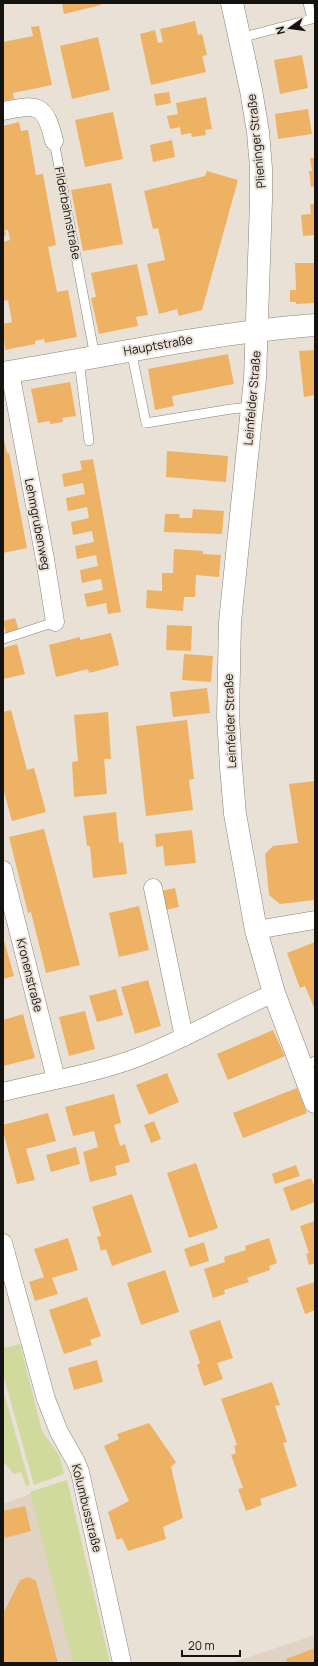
<svg xmlns="http://www.w3.org/2000/svg" width="318" height="1666" viewBox="0 0 318 1666" font-family="Manrope,sans-serif">
	<style>
		.built { fill: #e1d3c3 }
		.green { fill: #d0da9c }
		.building { fill: #edb264 }
		.lines { fill: none; stroke-linecap: round; stroke-linejoin: round }
		.service-casing { stroke: #898178; stroke-width: 10 }
		.minor-casing { stroke: #898178; stroke-width: 19 }
		.secondary-casing { stroke: #898178; stroke-width: 23 }
		.service { stroke: #fff; stroke-width: 9 }
		.minor { stroke: #fff; stroke-width: 18 }
		.secondary { stroke: #fff; stroke-width: 22 }
		.labels { text-anchor: middle; dominant-baseline: central; stroke-width: 4; stroke-linejoin: round; paint-order: stroke }
		.street-label { font-size: 12px; fill: #15130f; stroke: #e9e1d6 }
	</style>
	<rect width="100%" height="100%" fill="#e9e1d6"/>
	<g class="built">
		<path d="M66,1481L109,1663H3V1504Z"/>
		<path d="M315,1635V1663H231Z"/>
	</g>
	<g class="green">
		<path d="M3,1342L5,1348L20,1344L42,1431L59,1455L64,1474L34,1485L3,1374Z"/>
		<path d="M3,1390L30,1485L26,1486L21,1472L14,1474L3,1461Z"/>
		<path d="M67,1480L110,1663H73L30,1492Z"/>
	</g>
	<g class="building">
		<path d="M62,3H101V5L64,14Z"/>
		<path d="M195,21L198,35L202,34L207,55L202,56L206,72L151,85L140,34L155,30L158,43L163,42L160,29Z"/>
		<path d="M39,26L52,85L13,93L14,99L3,101V42L33,36L31,27Z"/>
		<path d="M98,37L110,90L72,99L60,46Z"/>
		<path d="M302,55L308,88L280,94L274,60Z"/>
		<path d="M169,92L171,103L156,106L154,94Z"/>
		<path d="M206,97L212,129L205,130L206,135L192,137L191,133L181,135L180,127L170,129L167,116L178,114L176,103Z"/>
		<path d="M308,109L312,134L278,139L275,114Z"/>
		<path d="M113,112L123,159L85,167L75,120Z"/>
		<path d="M19,122L21,131L28,130L36,175L43,174L56,245L48,247L57,292L68,290L77,337L45,343L44,339L35,341V344L5,350L3,324L12,322L8,300L3,301V242L10,240L8,230H5L6,235L3,236V126Z"/>
		<path d="M172,140L175,157L153,162L150,145Z"/>
		<path d="M310,158H315V186L311,187L309,171H312Z"/>
		<path d="M207,171L238,180L202,310L179,316L177,309L159,314L147,264L165,260L158,228L153,229L144,191L205,176Z"/>
		<path d="M111,183L123,244L83,251L71,190Z"/>
		<path d="M310,204H315V235L303,236L301,215L311,214Z"/>
		<path d="M295,263H315V303L296,304V302H290V290H296Z"/>
		<path d="M137,264L148,315L136,317L138,326L99,334L91,298L96,297L91,273Z"/>
		<path d="M315,350V395L304,397L299,351Z"/>
		<path d="M228,354L234,384L172,396L174,406L155,410L148,369Z"/>
		<path d="M70,382L76,416L62,418L63,422L50,424V421L38,423L31,389Z"/>
		<path d="M3,435L7,453H9L27,548L3,553Z"/>
		<path d="M167,451L228,456L226,482L166,477Z"/>
		<path d="M93,459L121,612L108,614L106,603L87,607L84,594L103,590L101,579L82,583L80,570L98,566L96,555L77,559L75,546L94,542L92,531L73,535L71,522L89,518L87,507L68,511L66,498L85,494L83,483L64,487L62,474L82,470L80,461Z"/>
		<path d="M193,509L224,511L222,534L164,532L165,514H180L179,518H192Z"/>
		<path d="M174,549L203,551V554L221,555L219,577L196,575L195,597H184L183,611L146,608L147,590L162,591V573H173Z"/>
		<path d="M15,618L19,631L6,634L3,621Z"/>
		<path d="M167,625L192,626L191,651L166,650Z"/>
		<path d="M111,633L119,665L89,673L88,669L56,677L49,645L80,637V640Z"/>
		<path d="M17,644L25,674L3,679V648Z"/>
		<path d="M184,654L213,656L211,682L182,680Z"/>
		<path d="M207,688L210,713L173,717L170,692Z"/>
		<path d="M11,710L27,770L34,768L46,812L12,821L3,788V712Z"/>
		<path d="M108,712L111,759H104L107,794L74,797L72,762L78,761L74,715Z"/>
		<path d="M187,720L194,779L189,780L193,810L146,816L136,726Z"/>
		<path d="M315,781V900L280,904L269,895L265,854L273,846L298,843L289,784Z"/>
		<path d="M116,812L119,843L123,842L127,874L93,878L90,846H87L83,816Z"/>
		<path d="M44,829L80,965L46,973L31,912L28,913L9,837Z"/>
		<path d="M192,830L196,863L165,866L163,846L156,847L155,834Z"/>
		<path d="M175,888L179,907L161,911L157,892Z"/>
		<path d="M139,906L149,950L119,957L109,913Z"/>
		<path d="M3,937L14,976L3,979Z"/>
		<path d="M315,942V1010L305,986L300,988L287,953Z"/>
		<path d="M148,980L161,1026L135,1034L121,987Z"/>
		<path d="M116,989L123,1015L97,1022L89,996Z"/>
		<path d="M85,1011L95,1049L69,1056L59,1017Z"/>
		<path d="M23,1014L35,1058L3,1066V1020Z"/>
		<path d="M273,1030L285,1056L228,1080L217,1054Z"/>
		<path d="M167,1073L179,1102L149,1115L136,1085Z"/>
		<path d="M297,1088L307,1113L243,1138L233,1113Z"/>
		<path d="M114,1094L121,1123L114,1125L120,1146L125,1144L130,1162L115,1166L117,1175L90,1182L83,1152L98,1147L94,1131L73,1136L65,1107Z"/>
		<path d="M48,1113L56,1141L26,1149L35,1180L17,1184L3,1131V1125Z"/>
		<path d="M154,1121L161,1139L151,1143L144,1125Z"/>
		<path d="M76,1147L80,1164L51,1172L46,1155Z"/>
		<path d="M196,1163L218,1228L189,1238L167,1173Z"/>
		<path d="M296,1165L300,1176L275,1184L272,1174Z"/>
		<path d="M311,1178L315,1188V1202L291,1211L283,1188Z"/>
		<path d="M132,1194L152,1252L112,1266L106,1249L101,1251L97,1237L101,1236L92,1207Z"/>
		<path d="M315,1221V1263L309,1265L306,1254L309,1253L300,1226Z"/>
		<path d="M68,1238L78,1270L52,1278L58,1294L35,1301L29,1282L44,1277L34,1249Z"/>
		<path d="M269,1238L277,1263L269,1266L270,1270L247,1278L249,1282L224,1290L225,1294L213,1298L204,1269L225,1262L224,1257L246,1250L245,1246Z"/>
		<path d="M204,1242L209,1261L190,1267L184,1249Z"/>
		<path d="M165,1270L179,1312L141,1325L127,1283Z"/>
		<path d="M315,1282V1310L305,1314L296,1288Z"/>
		<path d="M87,1297L101,1336L90,1340L92,1345L64,1354L49,1310Z"/>
		<path d="M220,1320L233,1358L217,1363L223,1379L204,1386L197,1365L200,1363L189,1331Z"/>
		<path d="M97,1360L103,1382L74,1390L68,1368Z"/>
		<path d="M272,1382L280,1405L275,1406L287,1442L283,1443L297,1486L260,1499L262,1505L246,1511L238,1489L243,1488L231,1455L236,1453L234,1446L237,1445L221,1399Z"/>
		<path d="M149,1423L176,1462L171,1467L183,1518L163,1527L166,1539L128,1551L122,1538L117,1540L108,1512L129,1501L104,1446L119,1439L117,1434Z"/>
		<path d="M25,1506L31,1531L5,1538L3,1530V1511Z"/>
		<path d="M29,1577L36,1581L58,1663H3V1614L20,1580Z"/>
		<path d="M315,1648V1663H287L286,1659Z"/>
	</g>
	<g class="lines">
		<g class="service-casing">
			<g id="service">
				<path d="M240,38L312,19L308,3"/>
				<path d="M54,141L95,357"/>
				<path d="M131,350L146,423L231,409L252,407"/>
				<path d="M79,360L89,441"/>
				<path d="M3,639L55,622"/>
				<path d="M302,1067L315,1061"/>
			</g>
		</g>
		<g class="minor-casing">
			<g id="minor">
				<path d="M3,111C38,104 45,103 54,141"/>
				<path d="M10,372L45,559L55,622"/>
				<path d="M3,870L56,1079"/>
				<path d="M153,888L184,1037"/>
				<path d="M256,930L315,920"/>
				<path d="M3,1092C47,1081 93,1074 136,1058C184,1040 228,1013 274,993"/>
				<path d="M3,1243L46,1399L59,1432L76,1462L80,1472L122,1663"/>
			</g>
		</g>
		<g class="secondary-casing">
			<g id="secondary">
				<path d="M232,3L251,90L258,132L261,168V200L255,379L230,622L228,716L231,767L235,814L256,930L274,993L315,1102"/>
				<path d="M3,373C107,356 210,333 315,325"/>
			</g>
		</g>
		<use href="#service" class="service"/>
		<use href="#minor" class="minor"/>
		<use href="#secondary" class="secondary"/>
	</g>
	<g class="labels">
		<g class="street-label">
			<text transform="translate(256 141) rotate(-96)">Plieninger Straße</text>
			<text transform="translate(68 213) rotate(79)">Filderbahnstraße</text>
			<text transform="translate(158 345) rotate(-10)">Hauptstraße</text>
			<text transform="translate(252 398) rotate(-85)">Leinfelder Straße</text>
			<text transform="translate(38 524) rotate(79)">Lehmgrubenweg</text>
			<text transform="translate(230 721) rotate(-92)">Leinfelder Straße</text>
			<text transform="translate(30 975) rotate(76)">Kronenstraße</text>
			<text transform="translate(87 1508) rotate(76)">Kolumbusstraße</text>
		</g>
	</g>
	<rect width="318" height="1666" fill="none" stroke="#15130f" stroke-width="8"/>
	<g transform="translate(290 28) rotate(256)" stroke="#e9e1d6" stroke-width="3" paint-order="stroke">
	<path d="M0-3L7 15L0 10L-7 15Z" fill="#15130f"/>
	<text y="-6" font-size="11" font-weight="bold" text-anchor="middle" fill="#15130f">N</text>
	</g>
	<path d="M182 1650v6h58v-6" fill="none" stroke="#15130f" stroke-width="2"/>
	<text x="188" y="1650" font-size="12" fill="#15130f" stroke="#e9e1d6" stroke-width="3" paint-order="stroke">20 m</text>
</svg>
